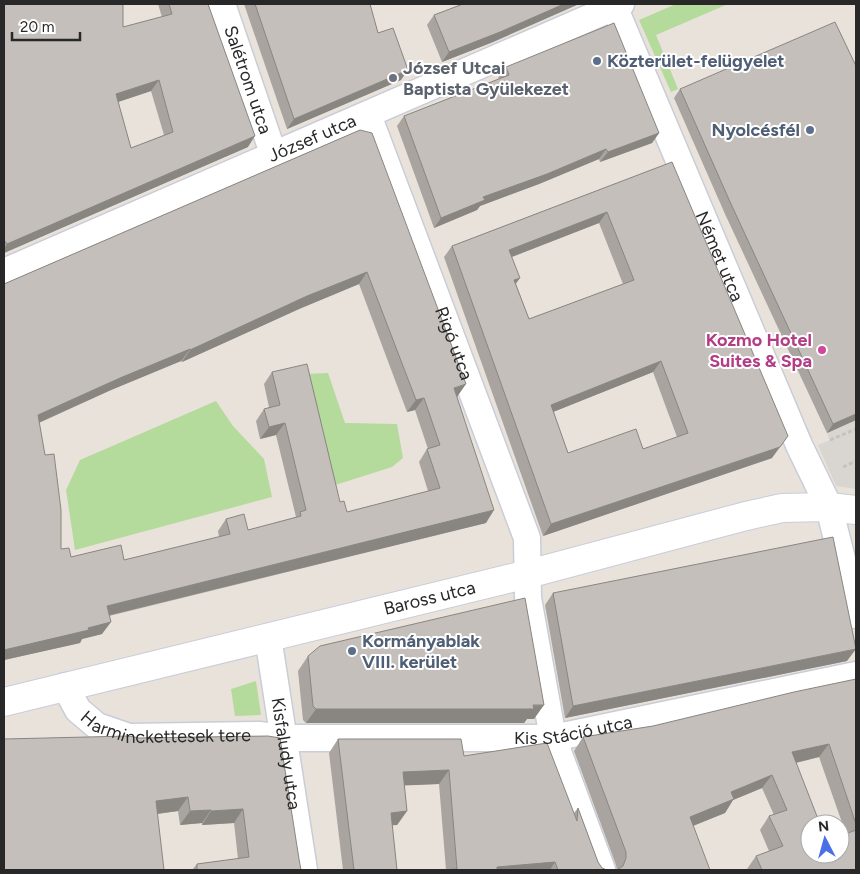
<svg xmlns="http://www.w3.org/2000/svg" width="860" height="874" viewBox="0 0 860 874" font-family="Figtree,sans-serif">
	<style>
		.green { fill: #b4da9c }
		.plaza { fill: #d9d5d1 }
		.lines { fill: none; stroke-linecap: round; stroke-linejoin: round }
		.minor-casing { stroke: #c9cdd8; stroke-width: 29 }
		.tertiary-casing { stroke: #c9cdd8; stroke-width: 30 }
		.path { stroke: #c3c3c3; stroke-width: 3; stroke-dasharray: 4 2.5; stroke-linecap: butt }
		.minor { stroke: #fff; stroke-width: 26 }
		.tertiary { stroke: #fff; stroke-width: 28 }
		.wall { fill: #a9a4a0; fill-rule: evenodd }
		.shaded-wall { fill: #898682 }
		.building { fill: #c4bfba; stroke: #898682; fill-rule: evenodd }
		.service-dot { fill: #5c6f8a; stroke: #fff; stroke-width: 2 }
		.worship-dot { fill: #6b7280; stroke: #fff; stroke-width: 2 }
		.hotel-dot { fill: #d1479c; stroke: #fff; stroke-width: 2 }
		.labels { text-anchor: middle; dominant-baseline: central; stroke-width: 4; stroke-linejoin: round; paint-order: stroke }
		.service-label { font-size: 18px; font-weight: bold; fill: #4e5e75; stroke: #fff; text-anchor: start }
		.worship-label { font-size: 18px; font-weight: bold; fill: #5b616d; stroke: #fff; text-anchor: start }
		.street-label { font-size: 18px; fill: #282828; stroke: #fff }
		.hotel-label { font-size: 18px; font-weight: bold; fill: #b23c85; stroke: #fff; text-anchor: end }
	</style>
	<rect width="100%" height="100%" fill="#e9e2db"/>
	<g class="green">
		<path d="M676,4H728L656,35L678,89L671,92L639,20Z"/>
		<path d="M328,373L345,423L397,424L403,458L392,467L332,486L306,374Z"/>
		<path d="M216,401L233,426L264,459L272,497L75,550L66,490L80,460Z"/>
		<path d="M256,681L261,715L235,716L231,689Z"/>
	</g>
	<path class="plaza" d="M856,420V489L836,486L818,445L830,440L827,433Z"/>
	<g class="lines">
		<g class="minor-casing">
			<g id="minor">
				<path id="s1" d="M222,4L274,156"/>
				<path id="s2" d="M613,4L799,445L829,507L856,615"/>
				<path id="s3" d="M368,115L527,538L528,598L553,738L602,870"/>
				<path id="s4" d="M4,272L621,4"/>
				<path id="s5" d="M268,637L304,870"/>
				<path id="s6" d="M65,686L78,710L97,726L129,737L259,735L285,738H553L856,675"/>
			</g>
		</g>
		<g class="tertiary-casing">
			<g id="tertiary">
				<path id="s7" d="M4,702L528,574L746,516L782,508L829,507L856,510"/>
			</g>
		</g>
		<g class="path">
			<path d="M830,440L856,429"/>
			<path d="M843,467L856,461"/>
		</g>
		<use href="#minor" class="minor"/>
		<use href="#tertiary" class="tertiary"/>
	</g>
	<g class="wall">
		<path d="M4,4L123,27L162,17L158,4H208L248,147L4,253ZM151,91L164,135L131,148L118,102Z"/>
		<path d="M244,4H370L378,33L401,80L287,129Z"/>
		<path d="M463,4H579L493,42L442,62L427,25L434,15Z"/>
		<path d="M856,66V420L827,433L725,214L674,98L680,89Z"/>
		<path d="M506,67L659,133L652,143L600,162L599,159L539,184L480,206L477,210L434,228L397,126L404,116L499,79L498,78Z"/>
		<path d="M360,130L457,397L486,523L109,616L102,634L82,639L80,643L4,660V284ZM359,284L407,412L415,410L428,449H427L419,462L428,491L347,512L340,502L272,372L264,384L269,407L264,409L256,421L260,439L276,435L296,517L248,530L226,519L218,531L219,537L124,560L71,557L61,549L39,423L111,390L181,361L182,362L299,309Z"/>
		<path d="M672,162L772,458L543,536L444,257L452,246ZM599,223L623,284L529,319L516,284L512,257ZM653,372L677,437L643,449L568,453L553,412Z"/>
		<path d="M553,593L847,661L565,718L545,605Z"/>
		<path d="M308,656L534,719H527L524,723H306L303,720L298,671Z"/>
		<path d="M856,679V870H747V869L756,856L769,851L760,830L769,816L774,815L762,788L733,800L725,813L693,826L617,870L616,865L574,751L583,737L653,726ZM819,757L846,834L810,854L796,763Z"/>
		<path d="M268,736L301,870H192L197,864L238,859L234,823L202,825V823L180,825L178,811L158,814L139,738Z"/>
		<path d="M338,739L464,756L574,813L578,808L598,862L602,868L607,870H442H446L439,784L404,785L407,811L397,825H392L397,870H343L329,753Z"/>
	</g>
	<g class="shaded-wall">
		<path d="M564,4H579L493,42L442,62L449,52Z"/>
		<path d="M408,70L401,80L287,129L294,119Z"/>
		<path d="M159,80L151,91L109,105L116,94Z"/>
		<path d="M659,133L652,143L600,162L608,152Z"/>
		<path d="M255,136L248,147L4,253V249L7,244Z"/>
		<path d="M606,149L599,159L539,184L480,206L477,210L434,228L441,218L483,197Z"/>
		<path d="M607,212L599,223L501,261L509,250Z"/>
		<path d="M367,272L359,284L299,309L182,362L190,350L307,296Z"/>
		<path d="M520,278L512,289L514,280Z"/>
		<path d="M190,349L181,361L111,390L29,427L38,415L120,378Z"/>
		<path d="M661,361L653,372L543,416L551,405Z"/>
		<path d="M466,384L457,397L445,400L454,388Z"/>
		<path d="M424,398L415,410L407,412L416,400Z"/>
		<path d="M856,414V420L827,433L833,424Z"/>
		<path d="M285,423L276,435L260,439L269,427Z"/>
		<path d="M780,447L772,458L543,536L551,524Z"/>
		<path d="M494,510L486,523L98,618L107,606Z"/>
		<path d="M111,622L102,634L82,639L80,643L4,660V650Z"/>
		<path d="M856,649L847,661L565,718L573,706Z"/>
		<path d="M544,705L534,719H527L524,723H306L316,709Z"/>
		<path d="M829,744L819,757L782,766L792,752Z"/>
		<path d="M449,770L439,784L393,786L403,772Z"/>
		<path d="M772,775L762,788L733,800L725,813L680,831L690,817L731,792Z"/>
		<path d="M188,797L178,811L147,815L156,801Z"/>
		<path d="M243,809L234,823L202,825L211,811Z"/>
		<path d="M211,810L202,823L180,825L190,811Z"/>
		<path d="M407,811L397,825L381,826L391,813Z"/>
		<path d="M555,862L550,870H494L497,867Z"/>
	</g>
	<g class="building">
		<path d="M4,4H123V27L172,14L169,4H208L255,136L7,244L4,240ZM159,80L173,132L131,148L116,94Z"/>
		<path d="M255,4H370L378,33L393,28L408,70L294,119Z"/>
		<path d="M463,4H564L500,32L449,52L434,15Z"/>
		<path d="M835,22L856,66V414L833,424L731,204L680,89Z"/>
		<path d="M614,23L659,133L608,152L606,149L547,174L483,197L485,200L441,218L404,116L509,75L506,67Z"/>
		<path d="M360,130L372,133L466,384L454,388L494,510L107,606L111,622L88,628L89,630L4,650V284ZM367,272L416,400L424,398L440,445L427,449L440,488L347,512L344,501L340,502L307,364L272,372L280,405L264,409L269,427L285,423L306,510L300,512L301,516L248,530L244,514L226,519L230,534L124,560L121,545L71,557L69,548L61,549V510L54,454L45,455L38,415L120,378L190,349V350L307,296Z"/>
		<path d="M672,162L788,436L780,447L551,524L452,246ZM607,212L634,280L529,319L514,280L520,278L509,250ZM661,361L688,433L643,449L636,429L568,453L551,405Z"/>
		<path d="M833,537L856,649L573,706L553,593Z"/>
		<path d="M525,598L544,705H533L534,709H316L313,706L308,656L320,646Z"/>
		<path d="M856,679V824L829,744L792,752L820,824H810V854H840V836L856,830V870H762L756,856L783,846L769,816L787,810L772,775L731,792L734,799L690,817L710,870H617L623,866L626,858V852L583,737L653,726L794,692Z"/>
		<path d="M129,736L139,738L268,736L280,738L299,859L301,870H197V864L249,857L243,809L211,811V810L190,811L188,797L156,801L164,870H4V739Z"/>
		<path d="M338,739H461L464,756L547,743L577,821L578,808L598,862L602,868L607,870H558L555,862L497,867V870H442L457,869L449,770L403,772L407,811L391,813L397,870H354Z"/>
	</g>
	<g class="service-dot">
		<circle cx="597" cy="61" r="5"/>
		<circle cx="810" cy="130" r="5"/>
		<circle cx="352" cy="651" r="5"/>
	</g>
	<circle class="worship-dot" cx="393" cy="78" r="5"/>
	<circle class="hotel-dot" cx="822" cy="350" r="5"/>
	<g class="labels">
		<g class="service-label">
			<text x="607" y="61">Közterület-felügyelet</text>
			<text x="800" y="130" text-anchor="end">Nyolcésfél</text>
			<text x="362" y="641">Kormányablak<tspan x="362" dy="21">VIII. kerület</tspan></text>
		</g>
		<g class="worship-label">
			<text x="403" y="68">József Utcai<tspan x="403" dy="21">Baptista Gyülekezet</tspan></text>
		</g>
		<g class="street-label">
			<text stroke="none"><textPath href="#s1" startOffset="80">Salétrom utca</textPath></text>
			<text stroke="none"><textPath href="#s4" startOffset="336">József utca</textPath></text>
			<text stroke="none"><textPath href="#s2" startOffset="274">Német utca</textPath></text>
			<text stroke="none"><textPath href="#s3" startOffset="244">Rigó utca</textPath></text>
			<text stroke="none"><textPath href="#s7" startOffset="438">Baross utca</textPath></text>
			<text stroke="none"><textPath href="#s6" startOffset="121">Harminckettesek tere</textPath></text>
			<text stroke="none"><textPath href="#s6" startOffset="531">Kis Stáció utca</textPath></text>
			<text stroke="none"><textPath href="#s5" startOffset="118">Kisfaludy utca</textPath></text>
		</g>
		<g class="hotel-label">
			<text x="812" y="340">Kozmo Hotel<tspan x="812" dy="21">Suites &amp; Spa</tspan></text>
		</g>
	</g>
	<rect width="860" height="874" fill="none" stroke="#282828" stroke-width="10"/>
	<g transform="translate(825 839) rotate(354)"><circle r="24" fill="#ffffff" stroke="#a9a9a9"/>
	<path d="M0-4L9 19L0 12L-9 19Z" fill="#4b6fe6"/>
	<text y="-8" font-size="14" font-weight="bold" text-anchor="middle" fill="#282828">N</text>
	</g>
	<path d="M12 32v8h68v-8" fill="none" stroke="#282828" stroke-width="2.5"/>
	<text x="20" y="32" font-size="15" fill="#282828" stroke="#ffffff" stroke-width="4" paint-order="stroke">20 m</text>
</svg>
